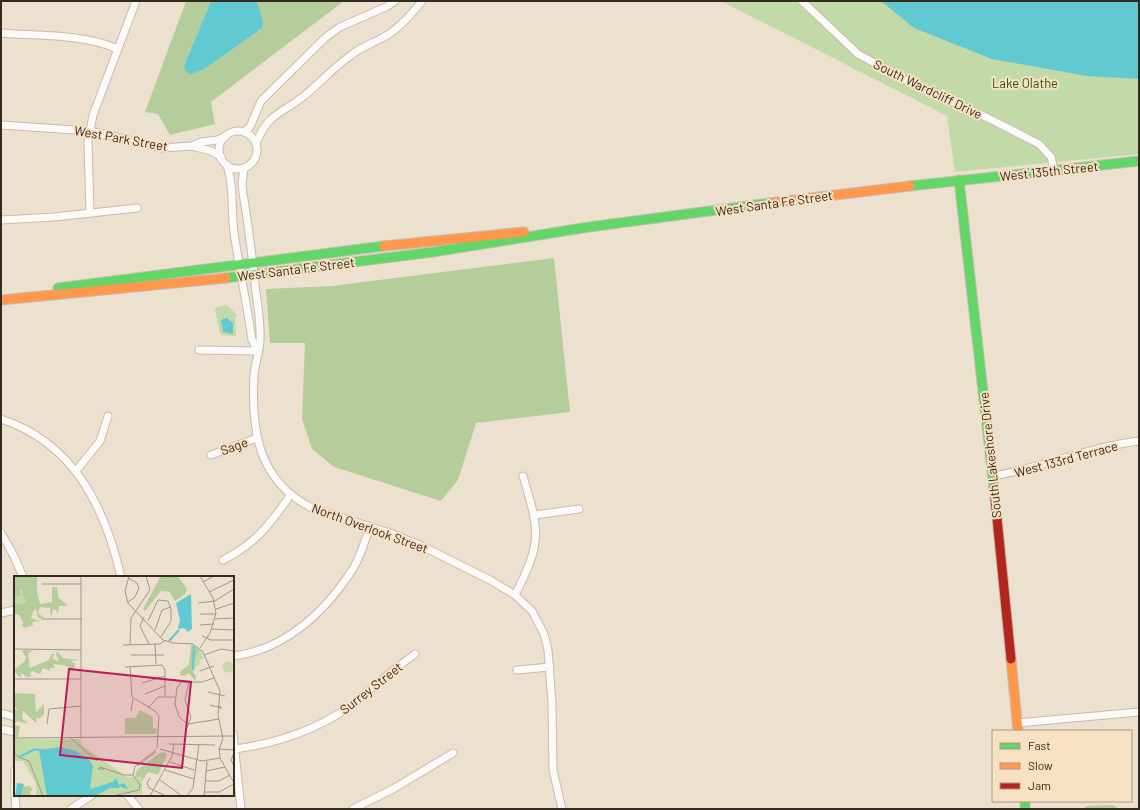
<svg xmlns="http://www.w3.org/2000/svg" width="1140" height="810" viewBox="0 0 1140 810" font-family="Barlow,sans-serif">
	<style>
		.green { fill: #c2d9a8 }
		.forest { fill: #b5cd9b }
		.water { fill: #60c9d2 }
		.lines { fill: none; stroke-linecap: round; stroke-linejoin: round }
		.street-casing { stroke: #c6bcb0; stroke-width: 9 }
		.fast-casing { stroke: #c6bcb0; stroke-width: 11 }
		.slow-casing { stroke: #c6bcb0; stroke-width: 11 }
		.jam-casing { stroke: #c6bcb0; stroke-width: 11 }
		.street { stroke: #fcfaf8; stroke-width: 7 }
		.fast { stroke: #63d668; stroke-width: 9 }
		.slow { stroke: #ff974d; stroke-width: 9 }
		.jam { stroke: #b3261e; stroke-width: 9 }
		.labels { text-anchor: middle; dominant-baseline: central; stroke-width: 4; stroke-linejoin: round; paint-order: stroke }
		.park-label { font-size: 13px; fill: #255701; stroke: #f8e1c3 }
		.street-label { font-size: 13px; fill: #342b20; stroke: #f8e1c3 }
		.inset-river { fill: none; stroke: #60c9d2; stroke-width: 2 }
		.inset-road { fill: none; stroke: #a29889; stroke-width: 1 }
		.view { fill: #c2185b; fill-opacity: 0.15; stroke: #c2185b; stroke-width: 2 }
		.inset-edge { fill: none; stroke: #342b20; stroke-width: 2 }
	</style>
	<rect width="100%" height="100%" fill="#ece0cf"/>
	<g class="green">
		<path d="M721,1H1139V154L955,172L947,116Z"/>
		<path d="M227,305L237,315L235,317L236,336L222,335L220,333L215,310L217,307Z"/>
	</g>
	<g class="forest">
		<path d="M186,1H211L184,66L263,20L257,1H344L211,102L215,124L170,135L158,114L145,112Z"/>
		<path d="M554,258L570,412L476,423L458,480L441,501L334,467L312,449L302,419L305,343H270L266,289L332,286Z"/>
		<path d="M1113,805L1119,809H1083L1087,806Z"/>
	</g>
	<g class="water">
		<path d="M211,1H257L263,20L262,28L206,68L191,74L186,72L184,66Z"/>
		<path d="M881,1H1139V79L1087,76L992,59L914,28Z"/>
		<path d="M227,318L233,323V334L223,332L221,320Z"/>
	</g>
	<g class="lines">
		<g class="street-casing">
			<g id="street">
				<path d="M802,1L858,54L907,81L988,118L1039,144L1051,157L1054,170"/>
				<path d="M1,33C36,36 86,34 117,49"/>
				<path d="M1,125L90,131L162,148L192,146L201,142L217,140L225,137"/>
				<circle cx="238" cy="150" r="19"/>
				<path d="M244,132L250,127L261,101L326,37L340,27L388,6L395,1"/>
				<path d="M256,144C267,114 281,114 304,96C320,83 333,68 350,56C359,48 371,44 382,38C398,30 411,15 422,1"/>
				<path d="M192,146L211,151L221,157"/>
				<path d="M227,165C234,185 231,210 234,232C239,268 247,304 252,340L258,351"/>
				<path d="M244,168L242,184L243,193C248,223 252,254 255,284C257,302 261,321 260,339C260,351 255,363 254,375C251,431 258,482 314,509L390,533L422,546L490,580L515,595L532,611L544,634L548,650L552,703L553,770L562,809"/>
				<path d="M90,213L88,142L93,115L136,1"/>
				<path d="M1,220L54,217L137,208"/>
				<path d="M199,350L258,351"/>
				<path d="M1,419C74,443 105,507 121,577"/>
				<path d="M211,455L257,438"/>
				<path d="M76,471L100,441L108,416"/>
				<path d="M993,476C1042,468 1089,447 1139,441"/>
				<path d="M535,515L579,509"/>
				<path d="M1,533L14,556L23,577"/>
				<path d="M223,560C254,544 267,528 287,500L290,494"/>
				<path d="M515,595C542,542 540,533 523,476"/>
				<path d="M1,613L15,610"/>
				<path d="M233,656C286,650 327,610 354,567C361,555 365,540 370,527"/>
				<path d="M517,670L550,667"/>
				<path d="M1,713L15,717"/>
				<path d="M1017,723L1139,712"/>
				<path d="M1,729L15,732"/>
				<path d="M233,734L241,809"/>
				<path d="M235,749C279,743 323,728 358,700C377,684 395,668 415,654"/>
				<path d="M15,770V792"/>
				<path d="M15,795L16,809"/>
				<path d="M127,795L139,809"/>
				<path d="M71,809L92,795"/>
				<path d="M353,809L393,789L453,753"/>
			</g>
		</g>
		<g class="fast-casing">
			<g id="fast">
				<path d="M959,180L994,488"/>
				<path d="M910,186L1139,161"/>
				<path d="M226,278L433,252L589,227L770,203"/>
				<path d="M58,288L384,246"/>
				<path d="M1025,801V809"/>
			</g>
		</g>
		<g class="slow-casing">
			<g id="slow">
				<path d="M770,203L910,186"/>
				<path d="M384,246L524,232"/>
				<path d="M1,300L226,278"/>
				<path d="M1011,659L1018,731"/>
			</g>
		</g>
		<g class="jam-casing">
			<path id="jam" d="M994,488L1011,659"/>
		</g>
		<use href="#street" class="street"/>
		<use href="#fast" class="fast"/>
		<use href="#slow" class="slow"/>
		<use href="#jam" class="jam"/>
	</g>
	<g class="labels">
		<g class="park-label">
			<text x="1025" y="83">Lake Olathe</text>
		</g>
		<g class="street-label">
			<text transform="translate(928 89) rotate(26)">South Wardcliff Drive</text>
			<text transform="translate(121 138) rotate(10)">West Park Street</text>
			<text transform="translate(1049 171) rotate(-6)">West 135th Street</text>
			<text transform="translate(774 203) rotate(-8)">West Santa Fe Street</text>
			<text transform="translate(296 269) rotate(-7)">West Santa Fe Street</text>
			<text transform="translate(234 446) rotate(-20)">Sage</text>
			<text transform="translate(990 455) rotate(-96)">South Lakeshore Drive</text>
			<text transform="translate(1066 459) rotate(-15)">West 133rd Terrace</text>
			<text transform="translate(370 528) rotate(20)">North Overlook Street</text>
			<text transform="translate(371 688) rotate(-38)">Surrey Street</text>
		</g>
	</g>
	<g transform="translate(14 576)">
		<rect width="220" height="220" fill="#ece0cf"/>
		<path d="M4,13L10,16V28H0V20H7ZM178,68L186,74L190,82L186,84V88L181,91L179,98L168,97L178,89ZM208.5 91a5.5 5.5 0 1 1 11 0a5.5 5.5 0 1 1-11 0ZM0,163H67L68,169L113,201H128V218L22,220V207L9,185H0Z" fill="#c2d9a8"/>
		<path d="M0,0H23V15L26,28L38,26V11H43L44,21L54,30H45L44,38L42,33L39,34L37,41L36,32L26,31L24,37L30,42H24L22,33L20,34L17,42L26,45L18,46L19,49L11,52L8,50L9,46L5,39L0,38V28H9L11,25L8,14H5L7,20H0ZM147,0H164L173,13L171,18L161,25L156,16L147,15L131,35L129,33ZM177,69L185,74L177,93L182,100L181,105L175,97L171,100L166,99L167,95L175,89ZM10,74L20,75L14,77L16,92L35,84L38,78L41,77L38,83L45,85L42,79L43,75L49,82L65,84L57,85L61,88L60,94L50,89L39,88L41,92H36L37,95L29,92L26,98L18,95L16,98L18,100L13,101L7,97V101L4,100L0,94L11,85L12,81L8,75ZM0,117L21,118L22,136L30,128V138L25,143L23,141L22,147L9,135H5L0,130ZM0,133L9,136L8,142L14,148L3,145L0,149L6,150L4,161H0ZM126,134L139,141V152L143,153L142,158H111V142H121ZM151,176L153,179L144,199L134,196L128,205V201H121L123,194L146,177ZM16,210L18,213L20,211L16,216L18,220H7L9,211Z" fill="#b5cd9b"/>
		<path d="M177,18L178,53L174,56L170,52L164,53L166,44L162,27ZM47,171L62,175L76,185L79,190L76,213L99,206L102,202L105,209L110,207L114,213L105,210V212H96L81,220H33L25,174ZM3,207L10,208L7,220H1Z" fill="#60c9d2"/>
		<path class="inset-river" d="M155,65L165,54M179,94L180,70M5,181L21,173L32,175"/>
		<path class="inset-road" d="M115,0L111,15L114,27L149,64L159,67L179,68L189,76L206,115L204,139L209,163L205,173M189,6L200,0M28,8H67M195,16L220,4M114,26L121,21L125,12L123,7L114,2M184,27L201,25L220,13M202,33L220,27M186,38H202M130,41L126,50L135,68M27,43H68M201,43L220,42M134,45L144,24L154,25L157,33V45L147,61M186,49L200,48M198,53L220,54M141,54L148,34L157,31M188,60L197,64H220M116,68L117,42L136,14L132,0M141,68L142,88M109,69L146,68L150,65M186,72L196,57L202,37L199,22L186,0M0,73L67,74M117,79H150M190,79L207,73L220,75M111,91L148,89L151,94V120M116,91L118,121L141,135L145,140L143,172M186,95L200,90M200,102L188,106H167L163,112L161,128L165,141L174,148L205,143M0,103H67M128,107L151,100M194,116L211,120M131,118L151,110M196,129L208,132L205,130M134,132L144,121H161M117,135L119,123M33,148L35,133L67,130M173,152L177,141L171,124L175,105M0,162L220,160M57,162L83,185M67,162V0M155,168L201,169M205,172L206,182L220,207M146,173L188,185L206,182M205,173L220,174M0,176L4,181L15,185L29,220M220,177L217,184L220,190M156,186L180,194M123,190L142,176M90,193H84L86,191L110,199H119M151,194L180,203M192,195L211,191M136,202L133,207L135,212L150,219M146,204L168,220M192,205H205L216,199M191,216H205L220,208M99,220L125,214L126,209L119,199L121,190L142,174M136,220L158,180L160,168M173,220L179,212L185,168M190,220L193,185"/>
		<path class="view" d="M55,93L177,106L168,192L46,179Z"/>
		<rect width="220" height="220" class="inset-edge"/>
	</g>
	<rect width="1140" height="810" fill="none" stroke="#342b20" stroke-width="4"/>
	<rect x="992" y="730" width="140" height="72" fill="#f8e1c3" stroke="#aa9882"/>
	<rect x="1000" y="743" width="20" height="6" fill="#63d668" stroke="#aa9882"/>
	<text x="1028" y="750" font-size="12" fill="#342b20">Fast</text>
	<rect x="1000" y="763" width="20" height="6" fill="#ff974d" stroke="#aa9882"/>
	<text x="1028" y="770" font-size="12" fill="#342b20">Slow</text>
	<rect x="1000" y="783" width="20" height="6" fill="#b3261e" stroke="#aa9882"/>
	<text x="1028" y="790" font-size="12" fill="#342b20">Jam</text>
</svg>
